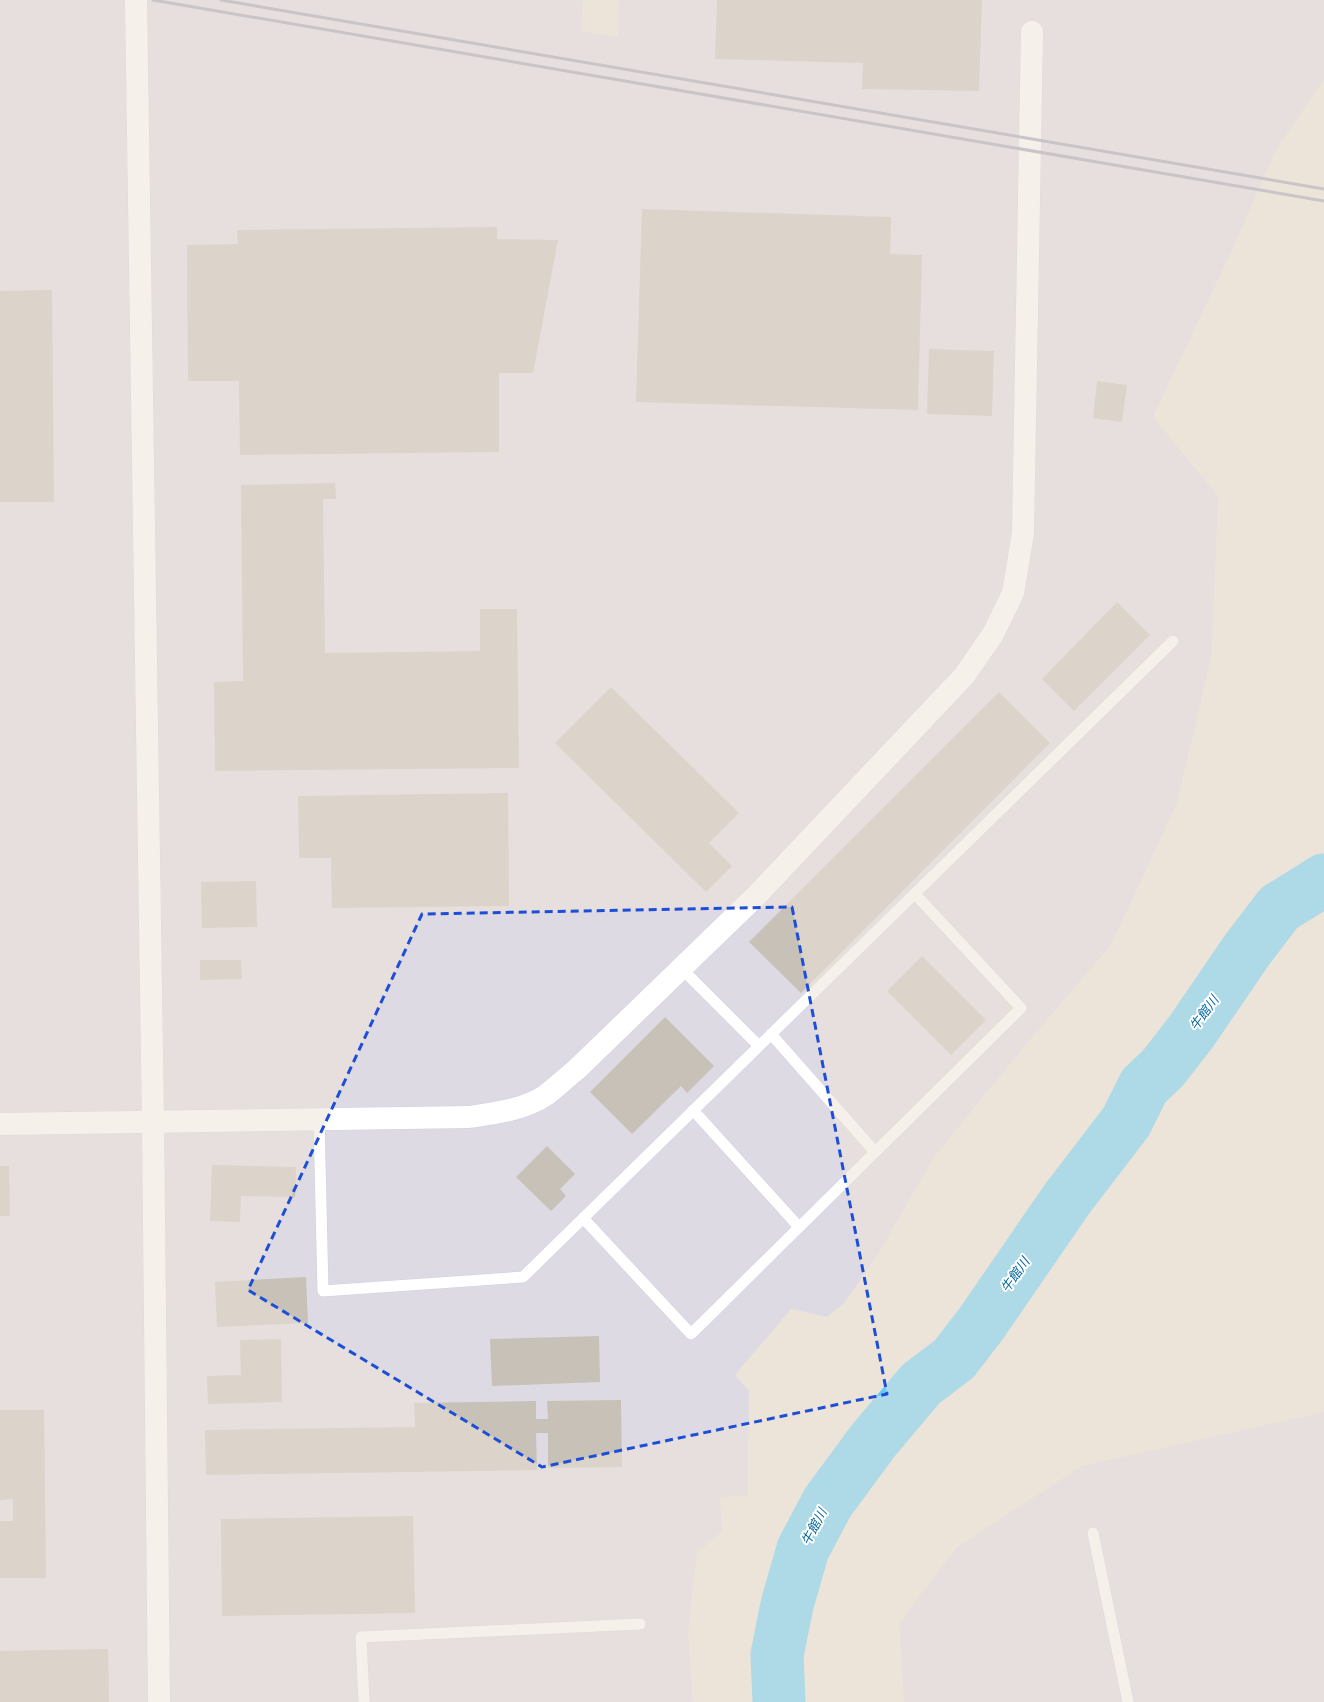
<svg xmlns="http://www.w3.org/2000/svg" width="1324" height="1702" viewBox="0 0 1324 1702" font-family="Karla,'Noto Sans JP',sans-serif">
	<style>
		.industrial { fill: #dddae3 }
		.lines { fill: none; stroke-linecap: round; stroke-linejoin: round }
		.river { stroke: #62cdf7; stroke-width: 53 }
		.building { fill: #c7c1b8 }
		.lane-casing { stroke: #cdd1e3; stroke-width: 12 }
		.street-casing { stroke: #cdd1e3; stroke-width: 23 }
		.secondary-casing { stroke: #cdd1e3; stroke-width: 23 }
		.lane { stroke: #fff; stroke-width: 11 }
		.street { stroke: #fff; stroke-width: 22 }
		.secondary { stroke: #fff; stroke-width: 22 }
		.rail { stroke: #9b9eb4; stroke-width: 3 }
		.marked { fill: none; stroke: #1d4ed8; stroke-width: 3; stroke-dasharray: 8 5; stroke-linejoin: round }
		.labels { text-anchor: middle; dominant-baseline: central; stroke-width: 4; stroke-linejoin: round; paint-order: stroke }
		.water-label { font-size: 13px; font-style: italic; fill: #0468a0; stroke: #fff }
	</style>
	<rect width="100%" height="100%" fill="#ece4d8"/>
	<g class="industrial">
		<path d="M0,0H583L581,31L618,37L619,0H1324V79L1276,150L1233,248L1153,417L1218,496L1212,654L1177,803L1111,945L1027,1043L934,1157L877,1256L844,1303L827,1317L791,1309L735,1375L749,1391L748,1495L720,1497L722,1531L697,1553L688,1634L693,1702H0Z"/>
		<path d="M1324,1412V1702H904L899,1623L956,1548L1082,1466Z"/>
	</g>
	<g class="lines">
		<path class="river" d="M779,1702L777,1655L787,1605L803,1549L828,1502L873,1441L921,1384L954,1359L981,1324L1067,1199L1126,1122L1144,1086L1163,1068L1191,1032L1247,950L1279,908L1324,880"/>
	</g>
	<g class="building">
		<path d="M717,0H982L979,91L862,89L863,63L715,59Z"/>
		<path d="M642,209L891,217L890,254L922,255L918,410L636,402Z"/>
		<path d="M497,227V239L558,240L533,373H499V452L240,455L239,381H188L187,245L238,244L237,230Z"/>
		<path d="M52,290L54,502H0V291Z"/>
		<path d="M929,349L994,351L992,416L927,414Z"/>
		<path d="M1097,381L1127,385L1122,422L1093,418Z"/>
		<path d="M335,483L336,499H323L325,653L480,651V609H517L519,768L215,771L214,682L243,681L241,485Z"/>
		<path d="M1117,602L1150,635L1074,711L1042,679Z"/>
		<path d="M611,687L739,813L709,843L732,866L706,892L555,743Z"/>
		<path d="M999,692L1050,743L801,993L749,942Z"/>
		<path d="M508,793L509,906L332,908L331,858H299L298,796Z"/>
		<path d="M256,881L257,927L202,928L201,882Z"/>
		<path d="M922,956L986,1020L951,1055L887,991Z"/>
		<path d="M200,960H241L242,979L200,980Z"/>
		<path d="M665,1017L714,1066L687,1093L681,1086L632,1134L590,1092Z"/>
		<path d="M547,1146L575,1174L560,1189L566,1196L551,1211L516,1177Z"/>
		<path d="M212,1165L296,1167L295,1197L241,1196L240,1222L210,1221Z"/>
		<path d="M0,1166H9L10,1216H0Z"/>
		<path d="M306,1277L308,1323L217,1327L215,1282Z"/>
		<path d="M599,1336L600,1382L492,1386L490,1339Z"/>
		<path d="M281,1339L282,1402L208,1404L207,1376L241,1375L240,1340Z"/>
		<path d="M621,1400L622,1467L548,1468V1433H536L537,1470L206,1475L205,1430L415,1427L414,1403L536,1401V1419H548L547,1401Z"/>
		<path d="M0,1410H44L46,1578H0V1521H13V1499L0,1500Z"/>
		<path d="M413,1516L415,1613L222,1616L221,1519Z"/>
		<path d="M108,1649L109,1702H0V1651Z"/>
	</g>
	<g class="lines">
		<g class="lane-casing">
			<g id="lane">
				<path d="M681,968L759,1046"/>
				<path d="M771,1034L875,1152"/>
				<path d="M693,1110L799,1227"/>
				<path d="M319,1119L323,1291L523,1277L1173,641"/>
				<path d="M583,1218L691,1334L1021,1008L915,894"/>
				<path d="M1093,1533L1128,1702"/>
				<path d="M364,1702L361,1637L640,1624"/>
			</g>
		</g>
		<g class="street-casing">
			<path id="street" d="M577,1069L755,897L964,676L993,634L1013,593L1023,533L1032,32"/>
		</g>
		<g class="secondary-casing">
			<g id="secondary">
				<path d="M136,0L153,1122L159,1702"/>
				<path d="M0,1124L469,1117C495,1113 524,1110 546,1095C557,1087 567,1077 577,1069"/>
			</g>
		</g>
		<use href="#lane" class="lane"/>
		<use href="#street" class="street"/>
		<use href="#secondary" class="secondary"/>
		<g class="rail">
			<path d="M153,0L1324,201"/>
			<path d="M221,0L1324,189"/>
		</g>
	</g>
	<path d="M0 0H1324V1702H0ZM792,907L887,1394L542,1467L248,1290L422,914Z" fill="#ece4d8" fill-opacity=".55" fill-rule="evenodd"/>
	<path class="marked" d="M792,907L887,1394L542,1467L248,1290L422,914Z"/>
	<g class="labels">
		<g class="water-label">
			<text transform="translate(1204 1013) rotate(-54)">牛館川</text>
			<text transform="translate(1015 1275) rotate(-55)">牛館川</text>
			<text transform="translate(814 1527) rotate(-62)">牛館川</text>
		</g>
	</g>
</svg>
